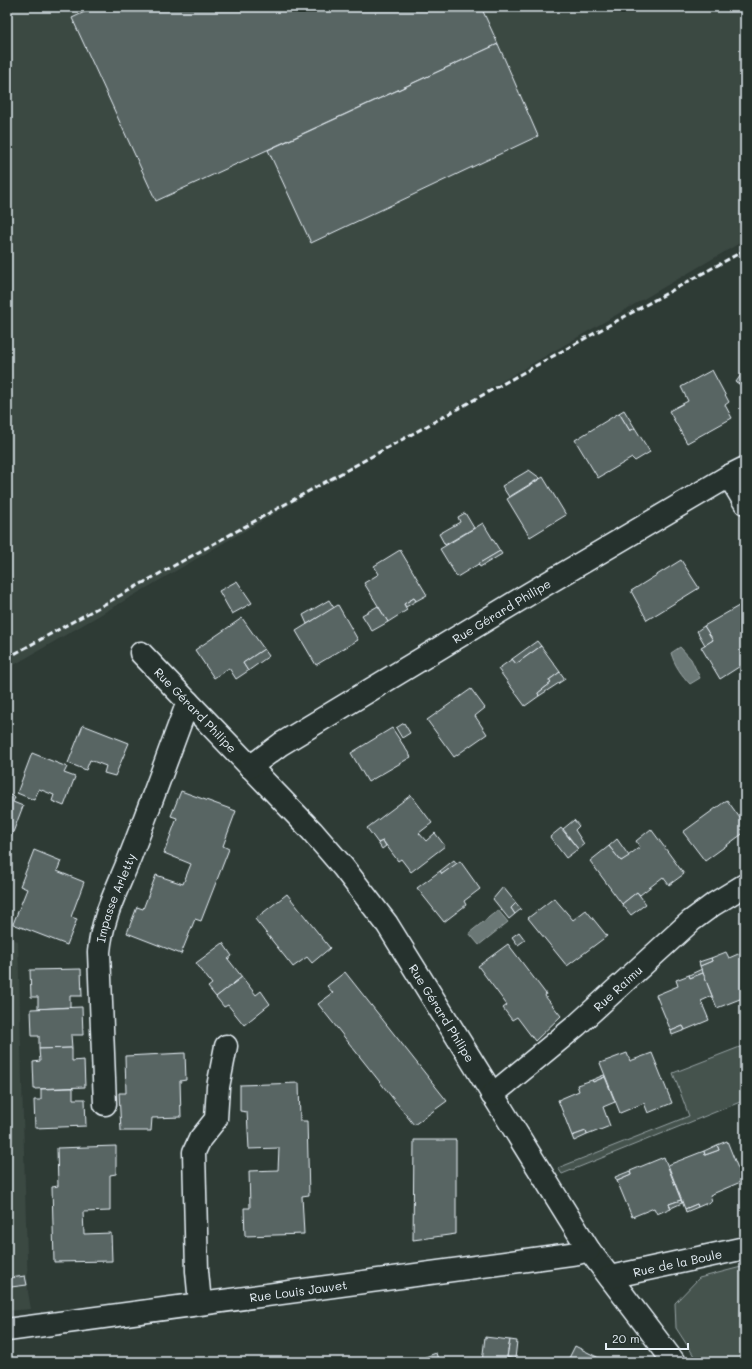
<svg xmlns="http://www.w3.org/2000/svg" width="752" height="1369" viewBox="0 0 752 1369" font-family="Mali,sans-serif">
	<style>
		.built { fill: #3b4843 }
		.green { fill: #45524e; stroke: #96a2a3 }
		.water { fill: #6b7775; stroke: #9da8a9 }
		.building { fill: #596563; stroke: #e8f1f8 }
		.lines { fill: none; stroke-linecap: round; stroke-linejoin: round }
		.minor-casing { stroke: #e8f1f8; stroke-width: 25 }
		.minor { stroke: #26332d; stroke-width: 22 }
		.rail { stroke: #e8f1f8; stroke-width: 3; stroke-dasharray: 6 3; stroke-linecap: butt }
		.labels { text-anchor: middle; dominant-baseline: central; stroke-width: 3.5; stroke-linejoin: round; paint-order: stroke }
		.street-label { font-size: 12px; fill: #e8f1f8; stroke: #26332d }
	</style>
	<rect width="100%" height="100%" fill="#2e3b35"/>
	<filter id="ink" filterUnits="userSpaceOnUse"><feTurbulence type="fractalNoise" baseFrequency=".025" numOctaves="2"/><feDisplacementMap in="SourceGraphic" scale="8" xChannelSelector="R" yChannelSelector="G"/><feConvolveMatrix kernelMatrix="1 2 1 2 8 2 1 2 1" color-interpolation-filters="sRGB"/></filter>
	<g filter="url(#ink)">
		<g class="built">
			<path d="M7,7H745V240L7,669Z"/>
			<path d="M7,938L18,941L28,1292L31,1309L7,1311Z"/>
		</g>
		<g class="green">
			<path d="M745,1045V1100L562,1174L558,1168L689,1116L673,1073Z"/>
			<path d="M745,1266V1362H698L676,1328L675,1303L699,1278Z"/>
		</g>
		<g class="water">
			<path d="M680,647L691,659L700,678L690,684C681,674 675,666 671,653Z"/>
			<path d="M498,910L508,922L479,945L469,933Z"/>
		</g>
		<g class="building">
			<path d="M95,7H481L498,44L156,201L72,18Z"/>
			<path d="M498,44L538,136L311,243L268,150Z"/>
			<path d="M745,369V388L736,382Z"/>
			<path d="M712,370L729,402L725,405L732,418L687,443L669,411L688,401L681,387Z"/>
			<path d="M624,410L635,428L630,431L619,413Z"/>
			<path d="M619,413L630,431L635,428L650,452L635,461L632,458L598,478L575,440Z"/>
			<path d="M529,470L540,478L509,497L502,486Z"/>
			<path d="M543,477L566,515L530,537L507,499Z"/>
			<path d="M465,513L474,528L445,545L439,534L460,522L458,517Z"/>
			<path d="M483,523L500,551L457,577L440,549Z"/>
			<path d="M400,550L427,595L416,601L414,598L404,604L407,610L388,622L364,583L379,574L374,566Z"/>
			<path d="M500,551L502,554L480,567L478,564Z"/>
			<path d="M681,560L699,588L647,620L631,591Z"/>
			<path d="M237,581L252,603L232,614L219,591Z"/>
			<path d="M414,598L416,601L406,607L404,604Z"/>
			<path d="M329,600L334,608L307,624L303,615Z"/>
			<path d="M744,603L745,605V663L720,679L701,647L713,640L704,626Z"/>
			<path d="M338,605L358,640L316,665L296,631Z"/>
			<path d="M378,606L388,622L372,631L362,615Z"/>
			<path d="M242,618L264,649L243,663L248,671L236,679L229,668L214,678L195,650Z"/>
			<path d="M704,626L713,640L705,645L697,631Z"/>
			<path d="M537,641L541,646L516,664L512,659Z"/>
			<path d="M541,646L560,672L549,680L551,683L538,693L539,696L525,706L498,669L512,659L516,664Z"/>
			<path d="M264,649L269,656L248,671L243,663Z"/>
			<path d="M560,672L565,679L539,696L538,693L551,683L549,680Z"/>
			<path d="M471,689L485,708L475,716L487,734L454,757L427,720Z"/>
			<path d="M404,723L410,733L402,738L396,728Z"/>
			<path d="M83,725L129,743L115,776L104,773L106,766L90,760L86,770L68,763Z"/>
			<path d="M392,728L411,757L368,782L351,753Z"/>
			<path d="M32,753L67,767L64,773L75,777L64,806L52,801L54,795L39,789L34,800L17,793Z"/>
			<path d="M181,791L236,811L223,846L229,849L201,921L195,919L181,954L127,933L137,907L143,909L156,875L183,884L191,864L164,853L177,818L171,816Z"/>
			<path d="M7,794L15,797L13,802L23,806L12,835L7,833Z"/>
			<path d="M411,795L432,823L419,833L426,841L435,833L445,846L411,872L401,859L398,861L383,841L378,843L367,828Z"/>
			<path d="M727,800L745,825V832L705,861L683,832Z"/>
			<path d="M574,820L579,826L575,830L584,844L578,849L563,829Z"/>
			<path d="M561,828L578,849L566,858L550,837Z"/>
			<path d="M651,829L684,874L669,885L663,877L640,895L637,892L622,904L590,861L609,846L621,861L640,847L636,841Z"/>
			<path d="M617,839L629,856L621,861L609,846Z"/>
			<path d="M383,841L386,846L382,849L378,843Z"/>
			<path d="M34,850L61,861L57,871L84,882L71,917L77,919L67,945L13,924L27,889L20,886Z"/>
			<path d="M454,860L457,864L442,874L440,871Z"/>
			<path d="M460,861L480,889L464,901L466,905L444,922L417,888L440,871L442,874Z"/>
			<path d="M503,887L516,903L511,908L515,914L509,919L493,899Z"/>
			<path d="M637,892L646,904L631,915L622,904Z"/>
			<path d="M287,894L330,948L312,963L307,957L293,967L255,919Z"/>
			<path d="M554,898L573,920L586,910L607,936L567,966L528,918Z"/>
			<path d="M516,903L521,909L515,914L511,908Z"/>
			<path d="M519,932L525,940L518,945L512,937Z"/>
			<path d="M223,943L232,956L228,959L242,977L216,997L208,987L212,984L196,963Z"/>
			<path d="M508,944L546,994L545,996L561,1016L535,1041L517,1017L512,1020L503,1008L507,1005L478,966Z"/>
			<path d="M745,951V997L717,1008L700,966L712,961L711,958L726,952L729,958Z"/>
			<path d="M711,958L712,961L700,966L699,962Z"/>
			<path d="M81,969L82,996H70V1007L38,1009V997H31L30,970Z"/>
			<path d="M702,969L703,973L690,978L689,975Z"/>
			<path d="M345,972L447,1101L414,1125L318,1004L333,993L327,986Z"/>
			<path d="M703,973L712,996L701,1001L709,1020L685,1030L683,1026L671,1031L656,995L678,986L676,980L689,975L690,978Z"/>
			<path d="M242,977L256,995L261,991L270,1004L244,1025L228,1005L224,1007L216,997Z"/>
			<path d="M82,1007L83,1035H71L72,1048L39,1049V1036H32L31,1009Z"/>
			<path d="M683,1026L685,1030L672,1035L671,1031Z"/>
			<path d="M72,1048V1061L84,1060L85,1087L34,1089L33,1062L40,1061L39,1049Z"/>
			<path d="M185,1053L186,1080L180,1081L181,1117L152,1118L151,1131H121L119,1093H126L125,1056Z"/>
			<path d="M627,1053L630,1061L652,1053L672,1103L648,1113L644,1103L620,1113L600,1063Z"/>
			<path d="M604,1075L605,1077L593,1082L592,1080Z"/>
			<path d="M605,1077L615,1102L603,1107L610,1126L587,1135L586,1131L572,1136L558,1100L579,1091L577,1085L592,1080L593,1082Z"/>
			<path d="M299,1083L300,1121H307L309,1195L302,1196L304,1234L245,1236L244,1208H250L249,1171L278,1170L279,1148L249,1149L247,1112L240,1111V1085Z"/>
			<path d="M73,1088V1099H85L86,1126L35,1128L34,1100H41V1089Z"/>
			<path d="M586,1131L587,1135L574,1141L572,1136Z"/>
			<path d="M414,1140H456V1234L413,1240Z"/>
			<path d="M727,1141L743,1181L710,1195L712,1201L698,1207L697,1204L685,1209L668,1165L704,1151L705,1155L719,1150L717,1145Z"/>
			<path d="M717,1145L719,1150L705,1155L704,1151Z"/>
			<path d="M116,1146V1174L110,1175V1211L83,1212L84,1234L111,1233L112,1261L54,1262L52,1187L58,1186L57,1148Z"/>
			<path d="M664,1157L681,1200L669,1204L671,1208L657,1214L654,1208L632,1217L617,1181L631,1175L630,1171Z"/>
			<path d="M745,1168V1186L739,1170Z"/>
			<path d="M630,1171L631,1175L617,1181L615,1177Z"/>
			<path d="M681,1200L682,1203L671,1208L669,1204Z"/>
			<path d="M697,1204L698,1207L686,1212L685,1209Z"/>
			<path d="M25,1276L27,1285L11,1287L10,1278Z"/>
			<path d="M485,1337L510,1340L507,1357L527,1361V1362H482Z"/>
			<path d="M510,1340L517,1341L515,1359L507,1357Z"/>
			<path d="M575,1346L607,1362H567Z"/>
			<path d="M436,1353L439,1362H412Z"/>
		</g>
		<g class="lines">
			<g class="minor-casing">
				<g id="minor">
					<path d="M729,476L745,468"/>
					<path id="s1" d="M141,653L312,831L343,867L387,924L589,1250L674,1362"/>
					<path id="s2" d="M250,767L281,744L529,594L729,476L745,503"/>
					<path id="s3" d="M492,1095L577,1025L691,921L714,904L745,885"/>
					<path id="s4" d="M105,1104L99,952C102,918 115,894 128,862C149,809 168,755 188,702"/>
					<path id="s5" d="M610,1277L745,1248"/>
					<path d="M200,1303L197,1271L194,1152L200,1139L216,1119L218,1087L226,1046"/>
					<path id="s6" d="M7,1330L519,1261L578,1253L589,1250"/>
				</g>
			</g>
			<use href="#minor" class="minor"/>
			<path class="rail" d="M7,658L745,250"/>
		</g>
	</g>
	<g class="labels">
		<g class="street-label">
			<text stroke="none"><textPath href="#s2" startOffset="296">Rue Gérard Philipe</textPath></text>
			<text stroke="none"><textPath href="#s1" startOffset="79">Rue Gérard Philipe</textPath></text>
			<text stroke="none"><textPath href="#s4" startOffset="209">Impasse Arletty</textPath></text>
			<text stroke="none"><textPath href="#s3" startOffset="165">Rue Raimu</textPath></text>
			<text stroke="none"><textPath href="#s1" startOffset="471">Rue Gérard Philipe</textPath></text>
			<text stroke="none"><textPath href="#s5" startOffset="69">Rue de la Boule</textPath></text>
			<text stroke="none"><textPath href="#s6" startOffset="294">Rue Louis Jouvet</textPath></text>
		</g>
	</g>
	<rect width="752" height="1369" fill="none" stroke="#26332d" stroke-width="24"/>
	<rect x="12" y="12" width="728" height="1345" fill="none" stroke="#e8f1f8" stroke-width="1.5" filter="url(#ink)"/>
	<path d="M606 1343v6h82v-6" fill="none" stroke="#e8f1f8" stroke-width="2"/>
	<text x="612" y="1343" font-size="12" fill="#e8f1f8" stroke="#26332d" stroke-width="3" paint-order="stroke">20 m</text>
</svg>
